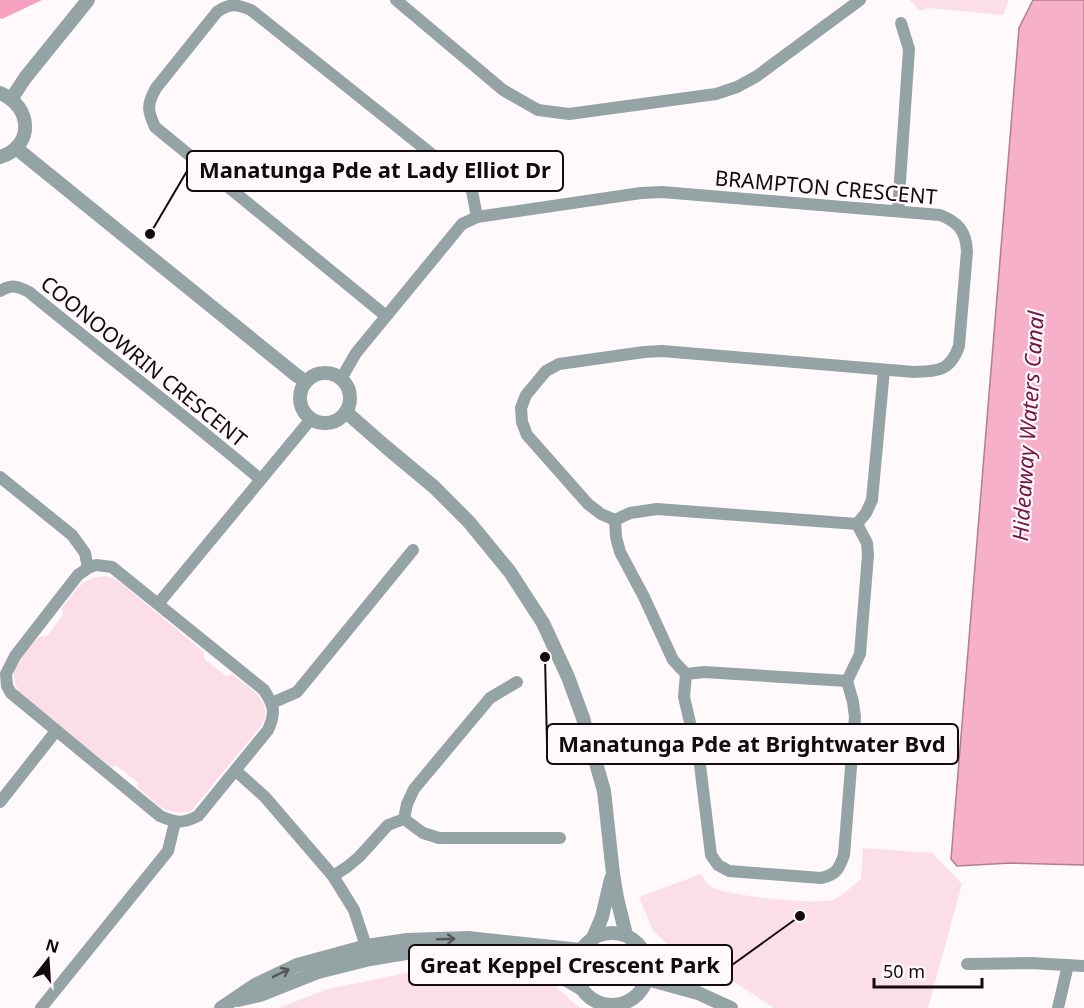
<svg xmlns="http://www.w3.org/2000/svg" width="1084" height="1008" viewBox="0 0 1084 1008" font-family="'Noto Sans',sans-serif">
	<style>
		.green { fill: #fbdee7 }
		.forest { fill: #f7a1c0 }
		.water { fill: #f6b0c9; stroke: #b27e91; stroke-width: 1.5 }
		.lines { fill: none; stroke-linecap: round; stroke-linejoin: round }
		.minor { stroke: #94a3a3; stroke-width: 12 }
		.tertiary { stroke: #94a3a3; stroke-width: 14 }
		.oneway { stroke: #545658 }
		.labels { text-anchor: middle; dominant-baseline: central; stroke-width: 4.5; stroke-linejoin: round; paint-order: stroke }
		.street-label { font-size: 21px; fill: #130a0d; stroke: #fff9fb }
		.water-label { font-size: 22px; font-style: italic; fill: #771345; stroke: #fff9fb }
		.leader { fill: none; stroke: #130a0d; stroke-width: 2 }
		.callout-dot { fill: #130a0d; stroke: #fff9fb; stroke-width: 2 }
		.callout { fill: #fff9fb; stroke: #130a0d; stroke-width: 2 }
		.callout-label { font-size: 22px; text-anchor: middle; font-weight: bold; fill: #130a0d }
	</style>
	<rect width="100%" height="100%" fill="#fff9fb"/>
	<g class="green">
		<path d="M910,0H1009L1003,15L928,8L920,11Z"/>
		<path d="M106,576L117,580L204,652V659L226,676L232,674C244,684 268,697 265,715C265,718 263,721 262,725L191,811C164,817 158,804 138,788V783L117,766L111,767L20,693C4,667 22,656 39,637L47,636L63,615L62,608C77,590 81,577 106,576Z"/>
		<path d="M863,848L932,853L962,884L928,1008H774L724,975L680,956L653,931L639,897L701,874C704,878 706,883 710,886C723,896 820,906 835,899C844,894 853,885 861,879Z"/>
		<path d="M489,968C505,969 522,970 537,976C554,982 566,997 580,1008H278L328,989L407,973Z"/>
	</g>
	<path class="forest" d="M0,0H42L2,19L0,18Z"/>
	<path class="water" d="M1033,0H1084V865L1011,863L957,866L951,859L1019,28Z"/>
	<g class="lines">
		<g class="minor">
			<path d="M396,0L503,90L538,110L569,114L716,94L737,87L757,76L860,0"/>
			<path d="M898,211L909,49L901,23"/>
			<path d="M0,291C12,284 17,286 29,292C106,355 184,415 260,479"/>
			<path d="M386,316L155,127C147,110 147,104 156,88L217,12C230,3 236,4 251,10L464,180L472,191L477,217"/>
			<path d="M341,379L356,353L462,224L477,217L641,193L662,192L940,215C958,222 966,231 967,251L959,346C950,372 937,371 914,372L662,351L644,352L559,364L546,371L526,395L521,408L522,422L527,435L588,504L601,514L615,520"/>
			<path d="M0,477L72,535L85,553L88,568"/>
			<path d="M615,520L616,537L620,552L644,597L673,660L686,674L684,697L700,765L711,855L718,865L729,871L821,878C836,875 839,869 844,855L855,717L853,702L847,681L860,654L868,555L867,543L857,524L866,513L872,500L884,370"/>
			<path d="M615,520L630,513L657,509L857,524"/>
			<path d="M96,565L112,567L264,690C274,706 276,712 268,730L198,816C182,824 176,823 160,816L11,693L7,686L6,674L15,656L78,575L88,568Z"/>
			<path d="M158,604L311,419"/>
			<path d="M686,674L704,672L847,681"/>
			<path d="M272,703L297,692L413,550"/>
			<path d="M236,771L265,797L333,876L354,910L369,955"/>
			<path d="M0,802L56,731"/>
			<path d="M404,819L423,833L439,838H560"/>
			<path d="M333,876L347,867L359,857L388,825L404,819L407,804L414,789L490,698L517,682"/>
			<path d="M967,964L1031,963L1084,966"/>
			<path d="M41,1008L168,851L175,822"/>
			<path d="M1058,1008L1068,965"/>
		</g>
		<g class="tertiary">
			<path d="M0,93C32,106 35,146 0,157"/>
			<path d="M12,98L25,78L88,0"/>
			<path d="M16,148L296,375L306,382"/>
			<circle cx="325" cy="398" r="25"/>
			<path d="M346,412L386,447L434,487L469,522L510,572L543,623L568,677L583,718L604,791L613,874L617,898L626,935"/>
			<circle cx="612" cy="969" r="36"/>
			<path d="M593,938L602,917L611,879"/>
			<path d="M647,979L698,993L731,1008"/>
			<path d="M238,1000L260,995L318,972L370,959L412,952L473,953L529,959L546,968L582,989"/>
			<path d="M221,1008L255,985L297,965L367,946L407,940L468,938L581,950"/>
		</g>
	</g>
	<defs><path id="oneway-shaft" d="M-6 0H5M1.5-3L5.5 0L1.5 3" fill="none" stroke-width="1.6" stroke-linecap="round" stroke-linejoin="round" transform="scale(1.5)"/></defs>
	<g class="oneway">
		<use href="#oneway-shaft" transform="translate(446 939) rotate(-2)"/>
		<use href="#oneway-shaft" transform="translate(281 973) rotate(-26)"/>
	</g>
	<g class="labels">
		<g class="street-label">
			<text transform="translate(826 187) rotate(5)">BRAMPTON CRESCENT</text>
			<text transform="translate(144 361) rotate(39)">COONOOWRIN CRESCENT</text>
		</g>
		<g class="water-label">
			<text transform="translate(1027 426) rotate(-86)">Hideaway Waters Canal</text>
		</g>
	</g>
	<path class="leader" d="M150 234L187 171M545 657L547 744M800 916L732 965"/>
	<g class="callout-dot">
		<circle cx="150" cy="234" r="6"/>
		<circle cx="545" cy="657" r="6"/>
		<circle cx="800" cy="916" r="6"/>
	</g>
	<g class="callout">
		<rect x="187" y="151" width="376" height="40" rx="6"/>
		<rect x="547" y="724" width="411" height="40" rx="6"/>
		<rect x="409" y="945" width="323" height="40" rx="6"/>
	</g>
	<g class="callout-label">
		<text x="375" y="178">Manatunga Pde at Lady Elliot Dr</text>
		<text x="752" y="752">Manatunga Pde at Brightwater Bvd</text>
		<text x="570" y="973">Great Keppel Crescent Park</text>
	</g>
	<g transform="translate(48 960) rotate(17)" stroke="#fff9fb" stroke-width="4.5" paint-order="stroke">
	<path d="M0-4.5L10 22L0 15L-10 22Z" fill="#130a0d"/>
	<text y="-9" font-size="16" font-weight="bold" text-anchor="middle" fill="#130a0d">N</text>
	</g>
	<path d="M874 978v9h108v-9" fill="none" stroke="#130a0d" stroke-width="3"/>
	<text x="883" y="978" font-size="18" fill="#130a0d" stroke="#fff9fb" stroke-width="4.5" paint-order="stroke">50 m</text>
</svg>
